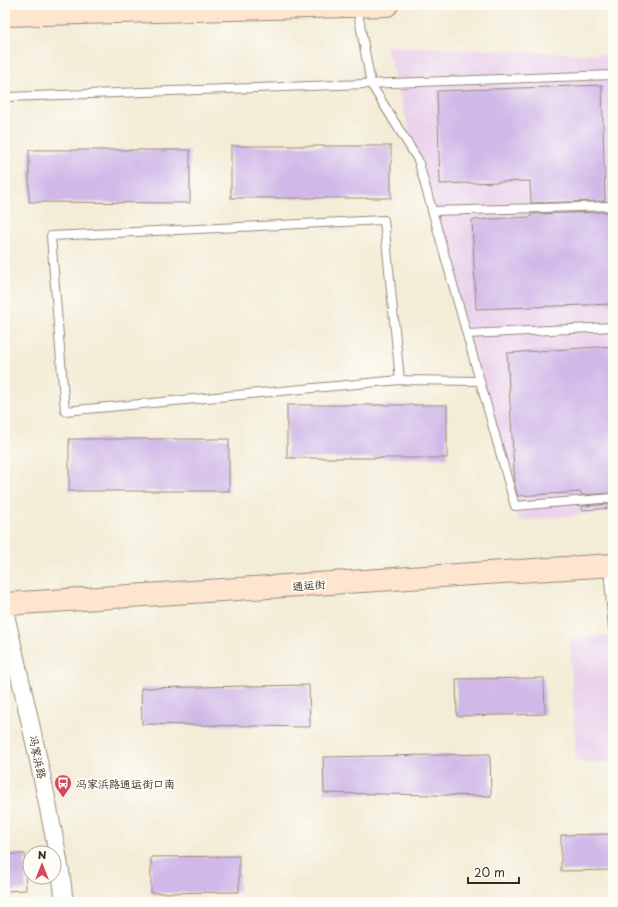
<svg xmlns="http://www.w3.org/2000/svg" width="618" height="907" viewBox="0 0 618 907" font-family="'Playpen Sans','LXGW WenKai TC',sans-serif">
	<style>
		.built { fill: #ead1ec }
		.building { fill: #d0b8e8 }
		.lines { fill: none; stroke-linecap: round; stroke-linejoin: round }
		.lane-casing { stroke: #978b7a; stroke-width: 10 }
		.street-casing { stroke: #978b7a; stroke-width: 19 }
		.secondary-casing { stroke: #978b7a; stroke-width: 24 }
		.lane { stroke: #fff; stroke-width: 8 }
		.street { stroke: #fff; stroke-width: 17 }
		.secondary { stroke: #fde5d0; stroke-width: 22 }
		.labels { text-anchor: middle; dominant-baseline: central; stroke-width: 4; stroke-linejoin: round; paint-order: stroke }
		.street-label { font-size: 11px; fill: #3b2a1e; stroke: #fdfcf7 }
		.poi-label { font-size: 11px; fill: #3b2a1e; stroke: #fdfcf7; text-anchor: start }
	</style>
	<rect width="100%" height="100%" fill="#fdfcf7"/>
	<filter id="ink" filterUnits="userSpaceOnUse"><feTurbulence type="fractalNoise" baseFrequency=".025" numOctaves="2"/><feDisplacementMap in="SourceGraphic" scale="8" xChannelSelector="R" yChannelSelector="G"/><feConvolveMatrix kernelMatrix="1 2 1 2 8 2 1 2 1" color-interpolation-filters="sRGB"/></filter>
	<filter id="wash" filterUnits="userSpaceOnUse"><feTurbulence type="fractalNoise" baseFrequency=".012" numOctaves="4" result="noise"/><feDisplacementMap in="SourceGraphic" scale="16" xChannelSelector="R" yChannelSelector="G"/><feGaussianBlur stdDeviation="0.9" result="paint"/><feColorMatrix in="noise" values="0 0 0 0 0 0 0 0 0 0 0 0 0 0 0 0 0 1.4 0 .05"/><feComposite in="paint" operator="in"/></filter>
	<g filter="url(#wash)">
		<rect width="100%" height="100%" fill="#f3ecd6"/>
		<g class="built">
			<path d="M386,46L613,55V511L519,521Z"/>
			<path d="M613,636V763L576,762L570,638Z"/>
		</g>
		<g id="blocks">
			<g class="building">
				<path d="M602,85L605,201L531,203L530,181L440,184L437,91Z"/>
				<rect x="231" y="146" width="160" height="52"/>
				<path d="M29,150H190V203L29,202Z"/>
				<path d="M606,212V214H613V304L476,309L472,220L531,217V214Z"/>
				<path d="M613,346V493L581,495V492L518,496L515,486L507,353Z"/>
				<rect x="287" y="405" width="160" height="53"/>
				<rect x="69" y="439" width="160" height="52"/>
				<path d="M613,504V508L582,510V506Z"/>
				<path d="M544,678L545,714L457,716L456,679Z"/>
				<path d="M309,685L310,727L142,724L141,688Z"/>
				<path d="M490,754L491,796L324,793L323,757Z"/>
				<path d="M613,834V870L561,871V835Z"/>
				<path d="M5,854H25L26,890L5,891Z"/>
				<path d="M239,856V892L151,893V857Z"/>
			</g>
		</g>
	</g>
	<g filter="url(#ink)">
		<use href="#blocks" fill-opacity="0" stroke="#978b7a" stroke-width="1"/>
		<g class="lines">
			<g class="lane-casing">
				<g id="lane">
					<path d="M357,7L371,84L418,160L515,506L613,498"/>
					<path d="M5,99L7,97L613,75"/>
					<path d="M432,211L613,206"/>
					<path d="M467,334L613,327"/>
					<path d="M400,380L65,411L51,236L384,220L400,380L480,381"/>
					<path d="M608,566L613,629"/>
				</g>
			</g>
			<g class="street-casing">
				<path id="street" d="M5,613C20,677 35,741 48,806C54,838 62,870 64,902"/>
			</g>
			<g class="secondary-casing">
				<g id="secondary">
					<path d="M5,15L387,5"/>
					<path d="M5,604L613,565"/>
				</g>
			</g>
			<use href="#lane" class="lane"/>
			<use href="#street" class="street"/>
			<use href="#secondary" class="secondary"/>
		</g>
	</g>
	<defs>
		<g id="bus-pin" transform="scale(0.9)"><path d="M0 17L-7.5 6A9.5 9.5 0 1 1 7.5 6Z" fill="#d1495b" stroke="#fdfcf7"/><path d="M-5-6H5V4H4V6H2V4H-2V6H-4V4H-5ZM-3.5-4V0h7V-4ZM-3.5 1.2v1.5H-2V1.2ZM2 1.2v1.5H3.5V1.2Z" fill="#fff"/></g>
	</defs>
	<g fill-rule="evenodd">
		<use href="#bus-pin" x="63" y="783"/>
	</g>
	<g class="labels">
		<g class="street-label">
			<text transform="translate(309 585) rotate(-4)">通运街</text>
			<text transform="translate(38 757) rotate(78)">冯家浜路</text>
		</g>
		<g class="poi-label">
			<text x="76" y="783">冯家浜路通运街口南</text>
		</g>
	</g>
	<rect width="618" height="907" fill="none" stroke="#fdfcf7" stroke-width="20"/>
	<g transform="translate(42 865)"><circle r="19" fill="#fdfcf7" stroke="#afa8a0"/>
	<path d="M0-3L7 15L0 10L-7 15Z" fill="#d1495b"/>
	<text y="-6" font-size="11" font-weight="bold" text-anchor="middle" fill="#3b2a1e">N</text>
	</g>
	<path d="M468 877v6h51v-6" fill="none" stroke="#3b2a1e" stroke-width="2"/>
	<text x="474" y="877" font-size="12" fill="#3b2a1e" stroke="#fdfcf7" stroke-width="3" paint-order="stroke">20 m</text>
</svg>
